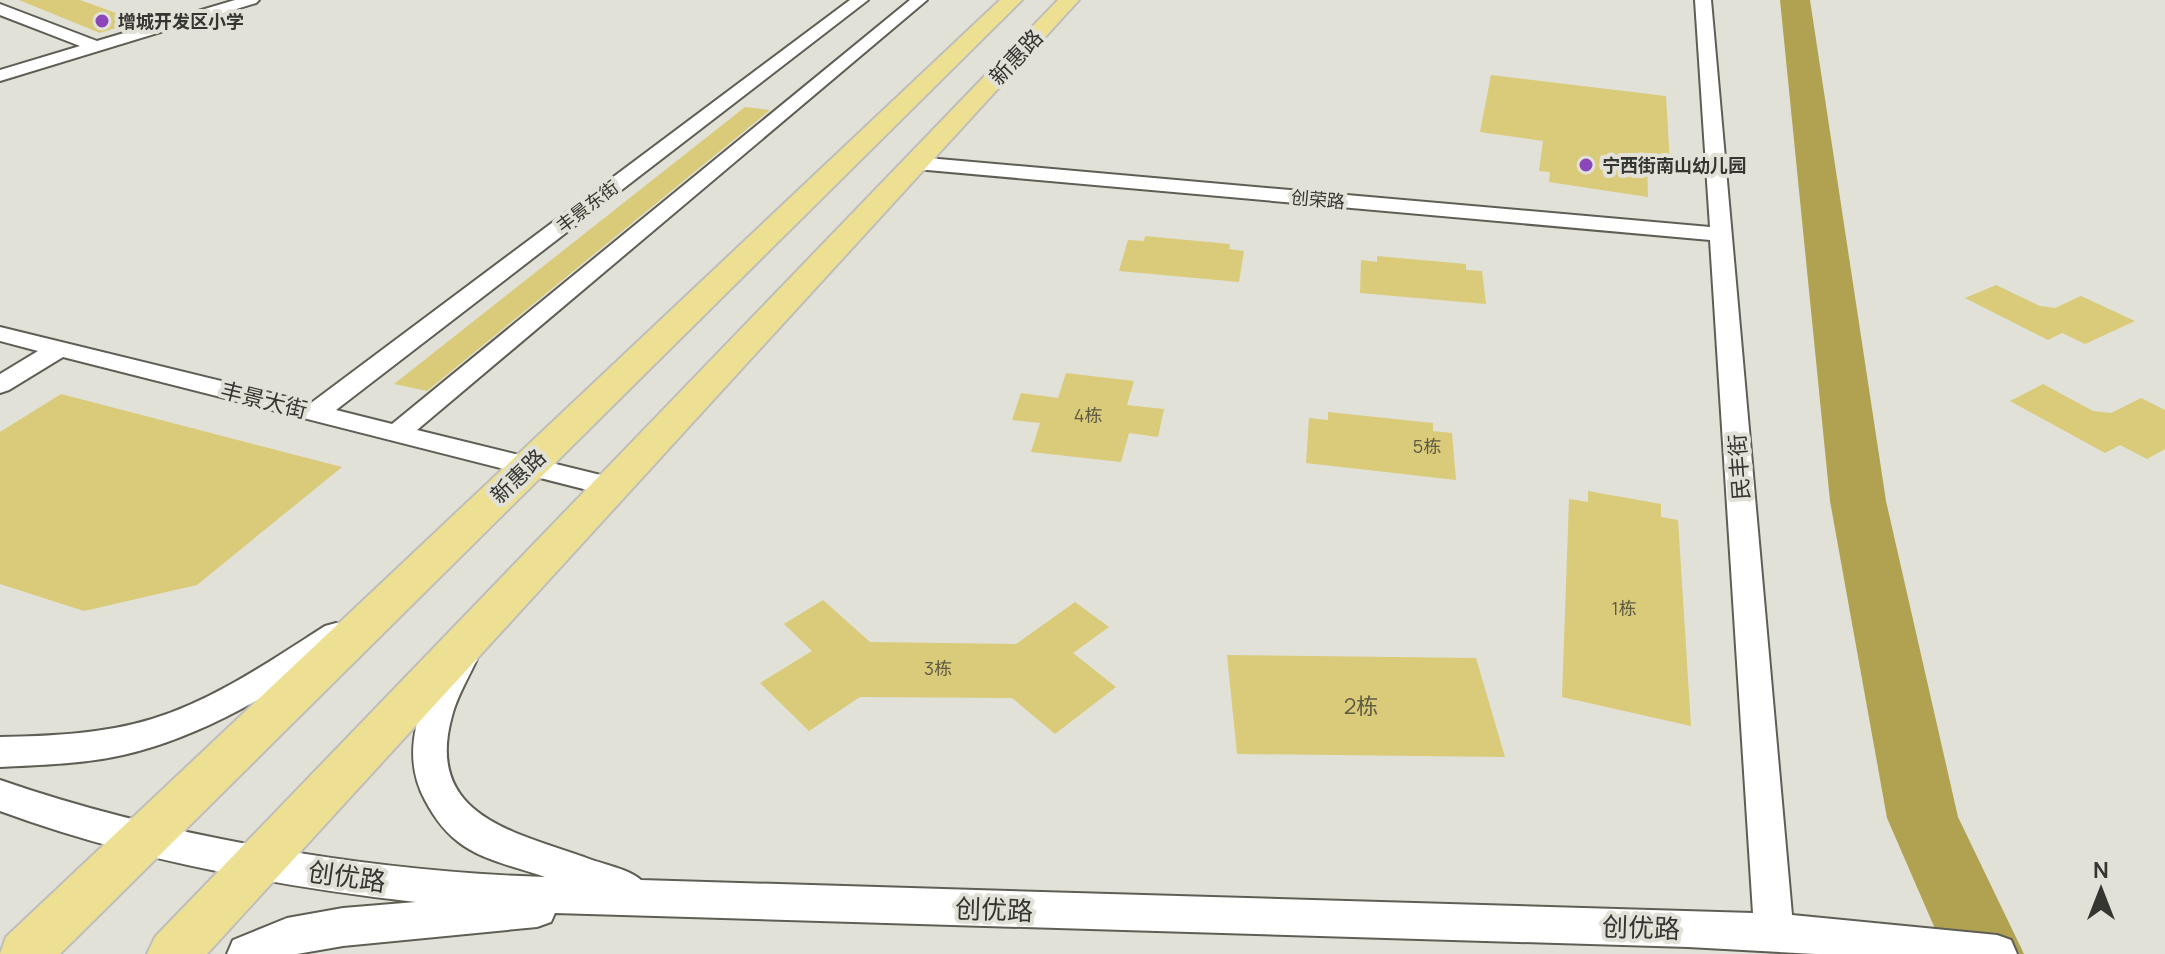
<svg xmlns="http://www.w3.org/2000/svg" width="2165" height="954" viewBox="0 0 2165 954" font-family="Manrope,'Noto Sans SC',sans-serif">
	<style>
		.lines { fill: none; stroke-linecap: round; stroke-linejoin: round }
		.river { fill: #b1a251; fill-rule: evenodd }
		.building { fill: #d9cb79 }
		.minor-casing { stroke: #5f5e55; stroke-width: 4 }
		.major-casing { stroke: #bebebd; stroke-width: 4 }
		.minor { fill: #fff; fill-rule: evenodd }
		.major { fill: #ede093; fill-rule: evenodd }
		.poi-dot { fill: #8c46ba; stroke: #e2e1d7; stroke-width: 3 }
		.labels { text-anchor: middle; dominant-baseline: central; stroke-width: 8; stroke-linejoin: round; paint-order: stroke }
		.far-poi-label { font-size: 18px; font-weight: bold; fill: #353531; stroke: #e2e1d7; text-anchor: start }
		.far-street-label { font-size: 18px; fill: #353531; stroke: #e2e1d7 }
		.number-label { font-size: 18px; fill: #5e5a43 }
		.street-label { font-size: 22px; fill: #353531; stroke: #e2e1d7 }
		.near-number-label { font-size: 22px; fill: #5e5a43 }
		.near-street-label { font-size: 26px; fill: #353531; stroke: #e2e1d7 }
	</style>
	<rect width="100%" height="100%" fill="#e2e1d7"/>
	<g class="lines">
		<path class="river" d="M1780,0H1810L1886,501L1958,817L2024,954H1946L1887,818L1830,501Z"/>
	</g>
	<g class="building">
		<path d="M19,0H80L138,21L100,33Z"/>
		<path d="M1491,75L1666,96L1670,164L1647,161L1648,197L1549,182L1550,172L1539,171L1543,141L1480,132Z"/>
		<path d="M745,107L770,110L427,391L394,384Z"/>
		<path d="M1145,236L1230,244L1229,249L1244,251L1239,282L1119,271L1128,240L1144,241Z"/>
		<path d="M1377,256L1466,264V270L1482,271L1486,304L1360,293L1361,260L1377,262Z"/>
		<path d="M1996,285L2040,306L2055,308L2081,296L2135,321L2085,344L2062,333L2048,340L1965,298Z"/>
		<path d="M1066,373L1134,381L1127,405L1164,409L1158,437L1129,433L1121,462L1031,452L1040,423L1012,420L1021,393L1058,398Z"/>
		<path d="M2043,384L2093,411L2111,413L2141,398L2165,410V449L2147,459L2120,445L2105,453L2010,401Z"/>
		<path d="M61,394L342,467L197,585L84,611L0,584V432Z"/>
		<path d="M1328,412L1433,423V431L1452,433L1456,480L1306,463L1309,418L1328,420Z"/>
		<path d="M1588,491L1661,504V517L1678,520L1691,726L1562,697L1569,499L1588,502Z"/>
		<path d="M823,600L870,642L1016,644L1075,602L1109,627L1073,653L1116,687L1055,734L1012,698L860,697L809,731L760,683L812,651L784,624Z"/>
		<path d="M1227,655L1476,658L1505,757L1237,754Z"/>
	</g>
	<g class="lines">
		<g class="minor-casing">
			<g id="minor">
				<path d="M235,0H259L256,3L0,81V70L80,46L0,15V4L97,41Z"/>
				<path d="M850,0H868L336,410L392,424L910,0H927L417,430L621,480L625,487L621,494L611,496L63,357L9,390L0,393V374L38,351L0,341V327L311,403Z"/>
				<path d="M1695,0H1711L1792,915L1997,935L2011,940L2017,954H1815L1688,947L555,913L551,922L537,927L343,946L297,954H227L233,940L287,918L343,908L416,902C276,886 133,860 0,811V780C164,837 371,872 545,877C520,868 486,861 464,846C446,834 435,819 425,800C397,748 424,697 449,650L461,646L473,650L477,659C469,677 457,696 452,716C424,815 513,832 584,857C601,864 627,868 641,880L1753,913L1710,240L916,169L906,163L916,157L1710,227Z"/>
				<path d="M336,623L347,626L352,635L347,644C277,690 206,736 123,755C83,764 41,765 0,767V737C51,736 103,734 152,719C214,700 270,661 325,626Z"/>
			</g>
		</g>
		<g class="major-casing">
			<g id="major">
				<path d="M1000,0H1022L60,954H0L6,937Z"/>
				<path d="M1058,0H1079L207,954H147L155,937Z"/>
			</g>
		</g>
		<use href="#minor" class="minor"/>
		<use href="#major" class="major"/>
	</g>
	<g class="poi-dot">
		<circle cx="102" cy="21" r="8"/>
		<circle cx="1586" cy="165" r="8"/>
	</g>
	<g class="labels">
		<g class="far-poi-label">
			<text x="118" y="21">增城开发区小学</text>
			<text x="1602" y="165">宁西街南山幼儿园</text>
		</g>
		<g class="far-street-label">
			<text transform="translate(1318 199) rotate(5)">创荣路</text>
			<text transform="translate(587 206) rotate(-37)">丰景东街</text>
		</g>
		<g class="number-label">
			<text x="1088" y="415">4栋</text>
			<text x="1427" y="446">5栋</text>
			<text x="1624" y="608">1栋</text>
			<text x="938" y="668">3栋</text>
		</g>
		<g class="street-label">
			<text transform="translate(1016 57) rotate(-47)">新惠路</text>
			<text transform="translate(264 400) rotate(14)">丰景大街</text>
			<text transform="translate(1739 467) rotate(-94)">民丰街</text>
			<text transform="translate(518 476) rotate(-44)">新惠路</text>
		</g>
		<g class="near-number-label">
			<text x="1361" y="706">2栋</text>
		</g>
		<g class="near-street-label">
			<text transform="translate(347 876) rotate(8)">创优路</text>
			<text transform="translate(994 909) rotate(2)">创优路</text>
			<text transform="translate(1641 927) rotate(2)">创优路</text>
		</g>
	</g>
	<g transform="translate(2101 890)" stroke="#e2e1d7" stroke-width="6" paint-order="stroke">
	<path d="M0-6L14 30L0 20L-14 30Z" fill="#353531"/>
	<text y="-12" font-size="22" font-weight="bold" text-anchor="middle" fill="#353531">N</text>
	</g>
</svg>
